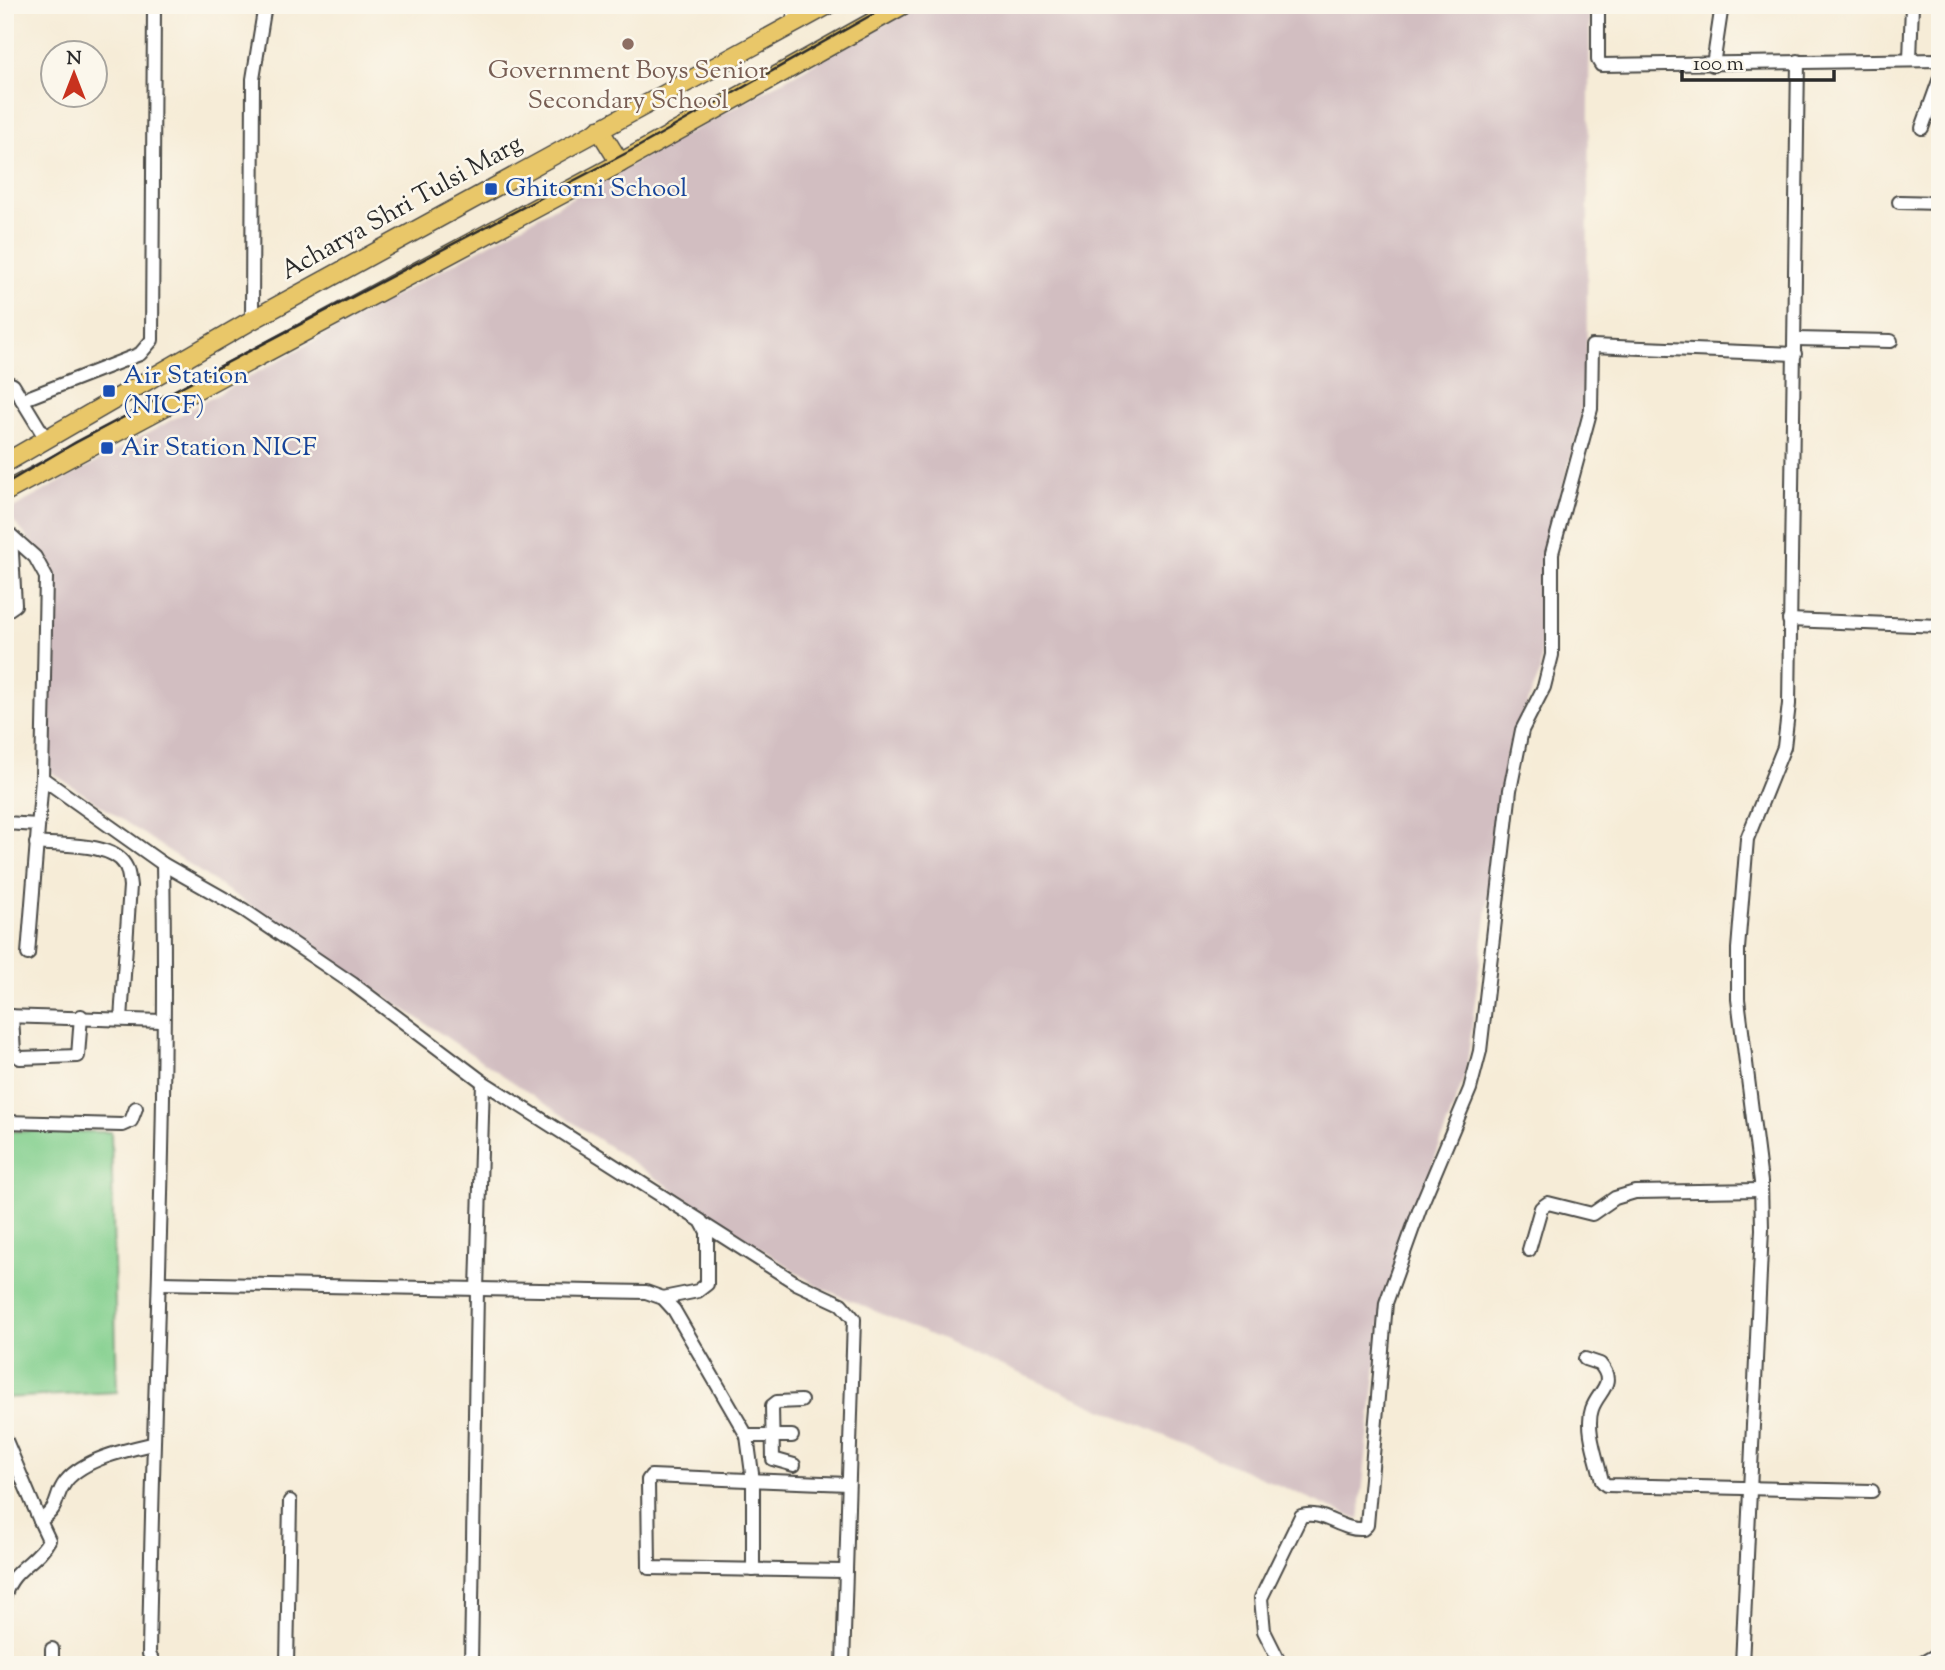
<svg xmlns="http://www.w3.org/2000/svg" width="1945" height="1670" viewBox="0 0 1945 1670" font-family="'Sorts Mill Goudy',serif">
	<style>
		.industrial { fill: #d2bec1 }
		.green { fill: #82cf8d; stroke: #567d5c; stroke-width: 2 }
		.lines { fill: none; stroke-linecap: round; stroke-linejoin: round }
		.minor-casing { stroke: #494845; stroke-width: 16 }
		.highway-casing { stroke: #494845; stroke-width: 21 }
		.minor { stroke: #fff; stroke-width: 12 }
		.highway { stroke: #e9c769; stroke-width: 18 }
		.rail { stroke: #2b2b2b; stroke-width: 2.5 }
		.education-dot { fill: #8d6e63; stroke: #fbf7ec; stroke-width: 2.5 }
		.transit-dot { fill: #1a4fb4; stroke: #fbf7ec; stroke-width: 2.5 }
		.labels { text-anchor: middle; dominant-baseline: central; stroke-width: 5; stroke-linejoin: round; paint-order: stroke }
		.education-label { font-size: 26px; fill: #785e54; stroke: #fbf7ec }
		.transit-label { font-size: 26px; fill: #164399; stroke: #fbf7ec; text-anchor: start }
		.street-label { font-size: 26px; fill: #2b2b2b; stroke: #fbf7ec }
	</style>
	<rect width="100%" height="100%" fill="#fbf7ec"/>
	<filter id="ink" filterUnits="userSpaceOnUse"><feTurbulence type="fractalNoise" baseFrequency=".0143" numOctaves="2"/><feDisplacementMap in="SourceGraphic" scale="14" xChannelSelector="R" yChannelSelector="G"/><feConvolveMatrix kernelMatrix="1 2 1 2 8 2 1 2 1" color-interpolation-filters="sRGB"/></filter>
	<filter id="wash" filterUnits="userSpaceOnUse"><feTurbulence type="fractalNoise" baseFrequency=".00686" numOctaves="4" result="noise"/><feDisplacementMap in="SourceGraphic" scale="28" xChannelSelector="R" yChannelSelector="G"/><feGaussianBlur stdDeviation="1.57" result="paint"/><feColorMatrix in="noise" values="0 0 0 0 0 0 0 0 0 0 0 0 0 0 0 0 0 1.4 0 .05"/><feComposite in="paint" operator="in"/></filter>
	<g filter="url(#wash)">
		<rect width="100%" height="100%" fill="#f6ecd7"/>
		<path class="industrial" d="M919,5H1590L1586,401L1544,557L1540,673L1507,753L1466,1072L1383,1304L1359,1520L817,1286L48,770L51,566L6,512Z"/>
		<path class="green" d="M5,1131L111,1132L117,1392L5,1398Z"/>
	</g>
	<g filter="url(#ink)">
		<g class="lines">
			<g class="minor-casing">
				<g id="minor">
					<path d="M1598,5V60L1601,65L1940,60"/>
					<path d="M791,25L797,5"/>
					<path d="M1910,59L1912,5"/>
					<path d="M1713,65L1722,5"/>
					<path d="M1922,128L1940,78"/>
					<path d="M1899,202L1940,203"/>
					<path d="M252,320L253,79L265,5"/>
					<path d="M1795,339L1891,341"/>
					<path d="M5,381L13,385L46,439"/>
					<path d="M22,400L140,354L152,340L154,5"/>
					<path d="M5,530L35,557L46,577L42,778L28,954"/>
					<path d="M5,612L15,605L11,536"/>
					<path d="M1789,620L1940,626"/>
					<path d="M42,778L163,864L244,910L353,984L483,1082L701,1221L707,1232V1284L698,1291L663,1298"/>
					<path d="M5,823L38,825"/>
					<path d="M36,843C61,846 111,842 125,865C129,871 129,879 130,886L121,1019"/>
					<path d="M5,1016L162,1021"/>
					<path d="M12,1016L14,1053L20,1058L78,1056L81,1016"/>
					<path d="M5,1122L122,1125L131,1121L136,1108"/>
					<path d="M705,1225L796,1283L841,1304L854,1319L843,1665"/>
					<path d="M1529,1250L1541,1208L1548,1203L1592,1214L1615,1198L1635,1192L1761,1190"/>
					<path d="M160,1283L646,1292L663,1298L674,1310L747,1436L753,1481V1570"/>
					<path d="M1585,1359L1600,1364C1617,1384 1598,1391 1592,1409C1585,1429 1598,1461 1602,1481L1606,1485L1872,1491"/>
					<path d="M747,1436H792"/>
					<path d="M5,1438L40,1521"/>
					<path d="M794,1465L773,1459L772,1406L777,1402L801,1401"/>
					<path d="M844,1571L649,1568L648,1480L651,1476L848,1484"/>
					<path d="M5,1595C12,1568 37,1563 49,1540L40,1521C63,1504 52,1499 66,1481C84,1459 126,1450 152,1444"/>
					<path d="M52,1665V1649"/>
					<path d="M155,1665L149,1654C153,1390 168,1127 163,864"/>
					<path d="M287,1665L290,1501"/>
					<path d="M471,1665L477,1290L483,1082"/>
					<path d="M1281,1665L1264,1631L1261,1598L1301,1516C1322,1509 1341,1531 1363,1529L1367,1525L1386,1303L1420,1208L1470,1089L1480,1051L1510,790L1522,730L1544,687L1552,655V553L1591,409L1592,346L1795,354"/>
					<path d="M1742,1665L1762,1229L1761,1182L1738,999V949L1747,839L1784,747L1789,704L1798,61"/>
					<path d="M1919,1665L1940,1653"/>
				</g>
			</g>
			<g class="highway-casing">
				<g id="highway">
					<path d="M599,129L620,163"/>
					<path d="M5,463L252,320L828,5"/>
					<path d="M5,492L620,163L903,5"/>
				</g>
			</g>
			<use href="#minor" class="minor"/>
			<use href="#highway" class="highway"/>
			<path class="rail" d="M5,484L76,442L636,148L889,5"/>
		</g>
	</g>
	<circle class="education-dot" cx="628" cy="44" r="7"/>
	<g class="transit-dot">
		<rect x="484" y="182" width="14" height="14" rx="3.5"/>
		<rect x="102" y="384" width="14" height="14" rx="3.5"/>
		<rect x="100" y="441" width="14" height="14" rx="3.5"/>
	</g>
	<g class="labels">
		<g class="education-label">
			<text x="628" y="71">Government Boys Senior<tspan x="628" dy="30">Secondary School</tspan></text>
		</g>
		<g class="transit-label">
			<text x="505" y="189">Ghitorni School</text>
			<text x="123" y="376">Air Station<tspan x="123" dy="30">(NICF)</tspan></text>
			<text x="121" y="448">Air Station NICF</text>
		</g>
		<g class="street-label">
			<text transform="translate(402 208) rotate(-29)">Acharya Shri Tulsi Marg</text>
		</g>
	</g>
	<rect width="1945" height="1670" fill="none" stroke="#fbf7ec" stroke-width="28"/>
	<g transform="translate(74 74)"><circle r="33" fill="#fbf7ec" stroke="#a8a59f" stroke-width="2"/>
	<path d="M0-5L12 26L0 18L-12 26Z" fill="#c8321e"/>
	<text y="-10" font-size="19" font-weight="bold" text-anchor="middle" fill="#2b2b2b">N</text>
	</g>
	<path d="M1682 70v10h152v-10" fill="none" stroke="#2b2b2b" stroke-width="3.5"/>
	<text x="1693" y="70" font-size="21" fill="#2b2b2b" stroke="#fbf7ec" stroke-width="5" paint-order="stroke">100 m</text>
</svg>
